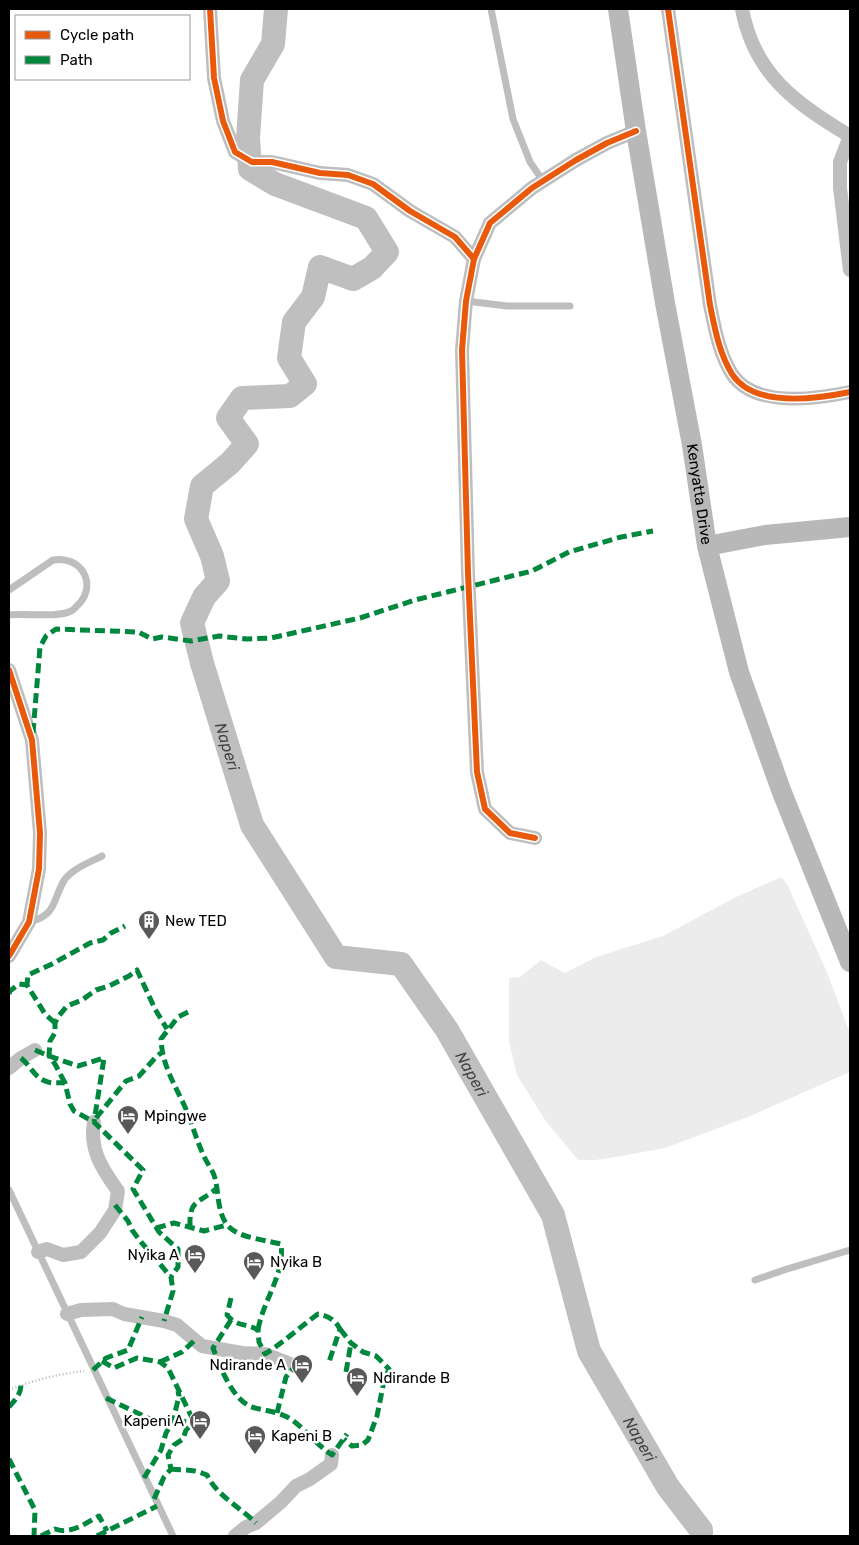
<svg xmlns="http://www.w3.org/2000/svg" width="859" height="1545" viewBox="0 0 859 1545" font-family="Rubik,sans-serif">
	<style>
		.green { fill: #ececec }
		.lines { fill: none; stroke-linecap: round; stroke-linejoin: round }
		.river { stroke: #bfbfbf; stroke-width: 24 }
		.path { stroke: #b9b9b9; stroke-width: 2.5; stroke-dasharray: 1 2.5; stroke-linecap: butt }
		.lane { stroke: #bebebe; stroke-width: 7 }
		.street { stroke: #bebebe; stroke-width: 14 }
		.secondary { stroke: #b8b8b8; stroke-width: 20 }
		.quiet { stroke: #00873e; stroke-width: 5; stroke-dasharray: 10 5; stroke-linecap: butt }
		.cycleway-casing { stroke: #fff; stroke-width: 9 }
		.cycleway { stroke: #e8590c; stroke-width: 6 }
		.labels { text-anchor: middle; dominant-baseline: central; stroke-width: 5; stroke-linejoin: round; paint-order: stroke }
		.street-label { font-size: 15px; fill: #000; stroke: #fff }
		.poi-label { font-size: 15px; fill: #000; stroke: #fff; text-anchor: start }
		.water-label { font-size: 16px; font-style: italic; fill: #444; stroke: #fff }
	</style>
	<rect width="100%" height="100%" fill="#fff"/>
	<path class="green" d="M781,877L787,884L826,970L850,1033V1072L748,1117L665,1148L616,1157L595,1160H578L545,1120L517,1075L509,1042V978L520,977L541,960L565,973L596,957L663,936L734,898Z"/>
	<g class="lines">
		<path class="river" id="s1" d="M276,9L273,44L252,80L248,138L250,169L275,184L366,218L387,252L372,268L353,279L320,267L313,297L294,322L289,358L305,384L290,396L242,398L228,418L247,444L230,463L202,486L196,519L212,556L218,581L204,597L192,623L202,663L252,825L336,957L401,964L447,1030L553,1215L589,1351L668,1487L701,1530V1536"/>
		<path class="path" d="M9,1390C33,1380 59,1374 84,1371"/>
		<g class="lane">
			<path d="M491,9L513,119L530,162L543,181"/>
			<path d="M466,301L507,306H570"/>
			<path d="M9,590L53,560C80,555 98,583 79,604C76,606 74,610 71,611C57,618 26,613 9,615"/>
			<path d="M29,922C58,915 52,899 65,879C74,868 90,862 102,856"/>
			<path d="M9,1190L173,1536"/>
			<path d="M755,1280L787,1269L850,1250"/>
		</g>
		<g class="street">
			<path d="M210,9L214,78L223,121L235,152L252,162H272L320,173L348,175L373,184L410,211L455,237L474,259"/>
			<path d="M668,9L710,305C715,329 719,353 732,374C754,408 816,399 850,392"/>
			<path d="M742,9C754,74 796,104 850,136"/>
			<path d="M850,136L840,162V188L850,270"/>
			<path d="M9,670L32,740L40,833L39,869L29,922L9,956"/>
			<path d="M535,838L510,833L485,809L477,772L468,573L462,350L466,301L474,259L490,223L532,188L576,160L607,143L636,131"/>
			<path d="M9,1068L21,1058L35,1050"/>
			<path d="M38,1252L47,1249L63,1255L81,1252L100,1233L115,1210L118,1191C102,1169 89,1149 94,1122"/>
			<path d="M67,1314L81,1310L113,1309L124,1314L164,1321L177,1325L202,1346L242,1353L265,1354L295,1366"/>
			<path d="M235,1536L246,1527L256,1523L281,1502L296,1486L310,1479L331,1464L332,1455"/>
		</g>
		<g class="secondary">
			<path id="s2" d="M618,9L636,131L665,303L692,445L707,546L739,672L781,790L850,962"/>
			<path d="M707,546L765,535L850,527"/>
		</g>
		<g class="quiet">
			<path d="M33,733L40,647L46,636L56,629L138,632L152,639L162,637L191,641L219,636L247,639L271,638L360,618L415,600L532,571L569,552L621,537L653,531"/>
			<path d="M9,994L10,991L19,984L27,985"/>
			<path d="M188,1012L178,1017L161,1039C162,1065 175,1085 185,1107C192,1123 196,1139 203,1154C206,1162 213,1170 215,1178C219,1193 217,1213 228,1226C239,1238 266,1240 281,1244C285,1275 263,1300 258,1330"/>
			<path d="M55,1023L45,1014L27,985L28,975L52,964L90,943L103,940L111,933L125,926"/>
			<path d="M35,1050L49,1056L78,1066L104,1058L94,1122"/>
			<path d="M21,1058C30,1065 35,1079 48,1082C53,1084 60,1082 65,1083L70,1104L74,1111L94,1122L143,1170L133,1189L159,1232L178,1249V1267L171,1277"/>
			<path d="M65,1083L55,1064L49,1056L50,1041L55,1033V1023L58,1017L67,1006L82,1000L96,990L109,986L129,976L137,970L155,1009L167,1029"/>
			<path d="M96,1118L126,1081L139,1076L156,1057L161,1053"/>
			<path d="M115,1205L128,1221L132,1230L141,1242L171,1277L173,1291L164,1321"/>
			<path d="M190,1227C189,1199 198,1204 216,1189"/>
			<path d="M156,1228L174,1223L204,1231L227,1225"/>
			<path d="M231,1298L227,1315C237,1327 246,1323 258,1330L259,1342L265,1354C284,1342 300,1327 318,1314C329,1316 335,1320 340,1329L328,1365"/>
			<path d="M231,1320L213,1348C220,1366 232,1400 252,1407C265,1411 279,1411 292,1420C306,1430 317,1445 332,1455L347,1434"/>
			<path d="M340,1329L351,1343L363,1352L376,1356L389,1369L384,1381L377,1416L368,1440L362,1445L352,1446L344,1439"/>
			<path d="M102,1361L114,1368L137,1358L160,1362L168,1368L194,1422"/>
			<path d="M160,1362L182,1352L195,1340"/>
			<path d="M93,1370L106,1358L128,1350L142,1317"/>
			<path d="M346,1372L351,1343"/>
			<path d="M106,1398L150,1419L194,1422"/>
			<path d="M9,1407C15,1400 21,1394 21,1385"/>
			<path d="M277,1413L286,1377L295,1366"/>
			<path d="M9,1459L35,1510L34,1536"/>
			<path d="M171,1469C187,1471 191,1468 207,1475C216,1495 241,1508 256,1523"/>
			<path d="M144,1478L161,1450L166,1433L173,1421L179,1396L178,1391"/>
			<path d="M154,1499L164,1477L171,1469L168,1455L174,1445L183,1439L186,1430L194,1422"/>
			<path d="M41,1536L55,1529C70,1535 86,1523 99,1516L107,1531"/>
			<path d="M97,1536L157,1506"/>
		</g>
		<g class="cycleway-casing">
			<g id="cycleway">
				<path d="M210,9L214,78L223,121L235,152L252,162H272L320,173L348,175L373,184L410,211L455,237L474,259"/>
				<path d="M668,9L710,305C715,329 719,353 732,374C754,408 816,399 850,392"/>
				<path d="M9,670L32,740L40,833L39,869L29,922L9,956"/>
				<path d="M535,838L510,833L485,809L477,772L468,573L462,350L466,301L474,259L490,223L532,188L576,160L607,143L636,131"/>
			</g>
		</g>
		<use href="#cycleway" class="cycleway"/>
	</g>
	<defs>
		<g id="building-pin" transform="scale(1.125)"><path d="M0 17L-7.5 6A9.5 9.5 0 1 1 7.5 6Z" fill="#595959" stroke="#fff"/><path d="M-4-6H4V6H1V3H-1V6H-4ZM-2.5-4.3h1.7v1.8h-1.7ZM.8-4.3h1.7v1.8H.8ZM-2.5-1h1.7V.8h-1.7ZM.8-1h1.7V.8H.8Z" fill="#fff"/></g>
		<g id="hotel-pin" transform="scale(1.125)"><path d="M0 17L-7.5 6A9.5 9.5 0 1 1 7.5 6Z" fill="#595959" stroke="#fff"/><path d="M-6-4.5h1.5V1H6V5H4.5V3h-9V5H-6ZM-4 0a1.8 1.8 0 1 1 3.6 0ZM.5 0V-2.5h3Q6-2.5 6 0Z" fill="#fff"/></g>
	</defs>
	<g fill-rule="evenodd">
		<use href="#building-pin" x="149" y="921"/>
		<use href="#hotel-pin" x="128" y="1116"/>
		<use href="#hotel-pin" x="195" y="1255"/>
		<use href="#hotel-pin" x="254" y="1262"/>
		<use href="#hotel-pin" x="302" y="1365"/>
		<use href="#hotel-pin" x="357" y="1378"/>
		<use href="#hotel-pin" x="200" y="1421"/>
		<use href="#hotel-pin" x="255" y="1436"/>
	</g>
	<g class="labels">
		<g class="street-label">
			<text stroke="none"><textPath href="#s2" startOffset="492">Kenyatta Drive</textPath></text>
		</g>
		<g class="poi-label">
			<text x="165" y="921">New TED</text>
			<text x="144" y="1116">Mpingwe</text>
			<text x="179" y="1255" text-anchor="end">Nyika A</text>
			<text x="270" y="1262">Nyika B</text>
			<text x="286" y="1365" text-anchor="end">Ndirande A</text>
			<text x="373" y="1378">Ndirande B</text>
			<text x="184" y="1421" text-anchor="end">Kapeni A</text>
			<text x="271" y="1436">Kapeni B</text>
		</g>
		<g class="water-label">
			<text stroke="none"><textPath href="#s1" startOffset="1004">Naperi</textPath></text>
			<text stroke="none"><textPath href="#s1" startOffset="1439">Naperi</textPath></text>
			<text stroke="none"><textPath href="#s1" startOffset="1844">Naperi</textPath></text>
		</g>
	</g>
	<rect width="859" height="1545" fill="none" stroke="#000000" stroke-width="20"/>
	<rect x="15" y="15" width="175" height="65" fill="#ffffff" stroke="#999999"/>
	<rect x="25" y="31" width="25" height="8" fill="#e8590c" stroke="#999999"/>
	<text x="60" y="40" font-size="15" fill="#000000">Cycle path</text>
	<rect x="25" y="56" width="25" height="8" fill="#00873e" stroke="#999999"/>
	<text x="60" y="65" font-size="15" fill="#000000">Path</text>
</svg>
